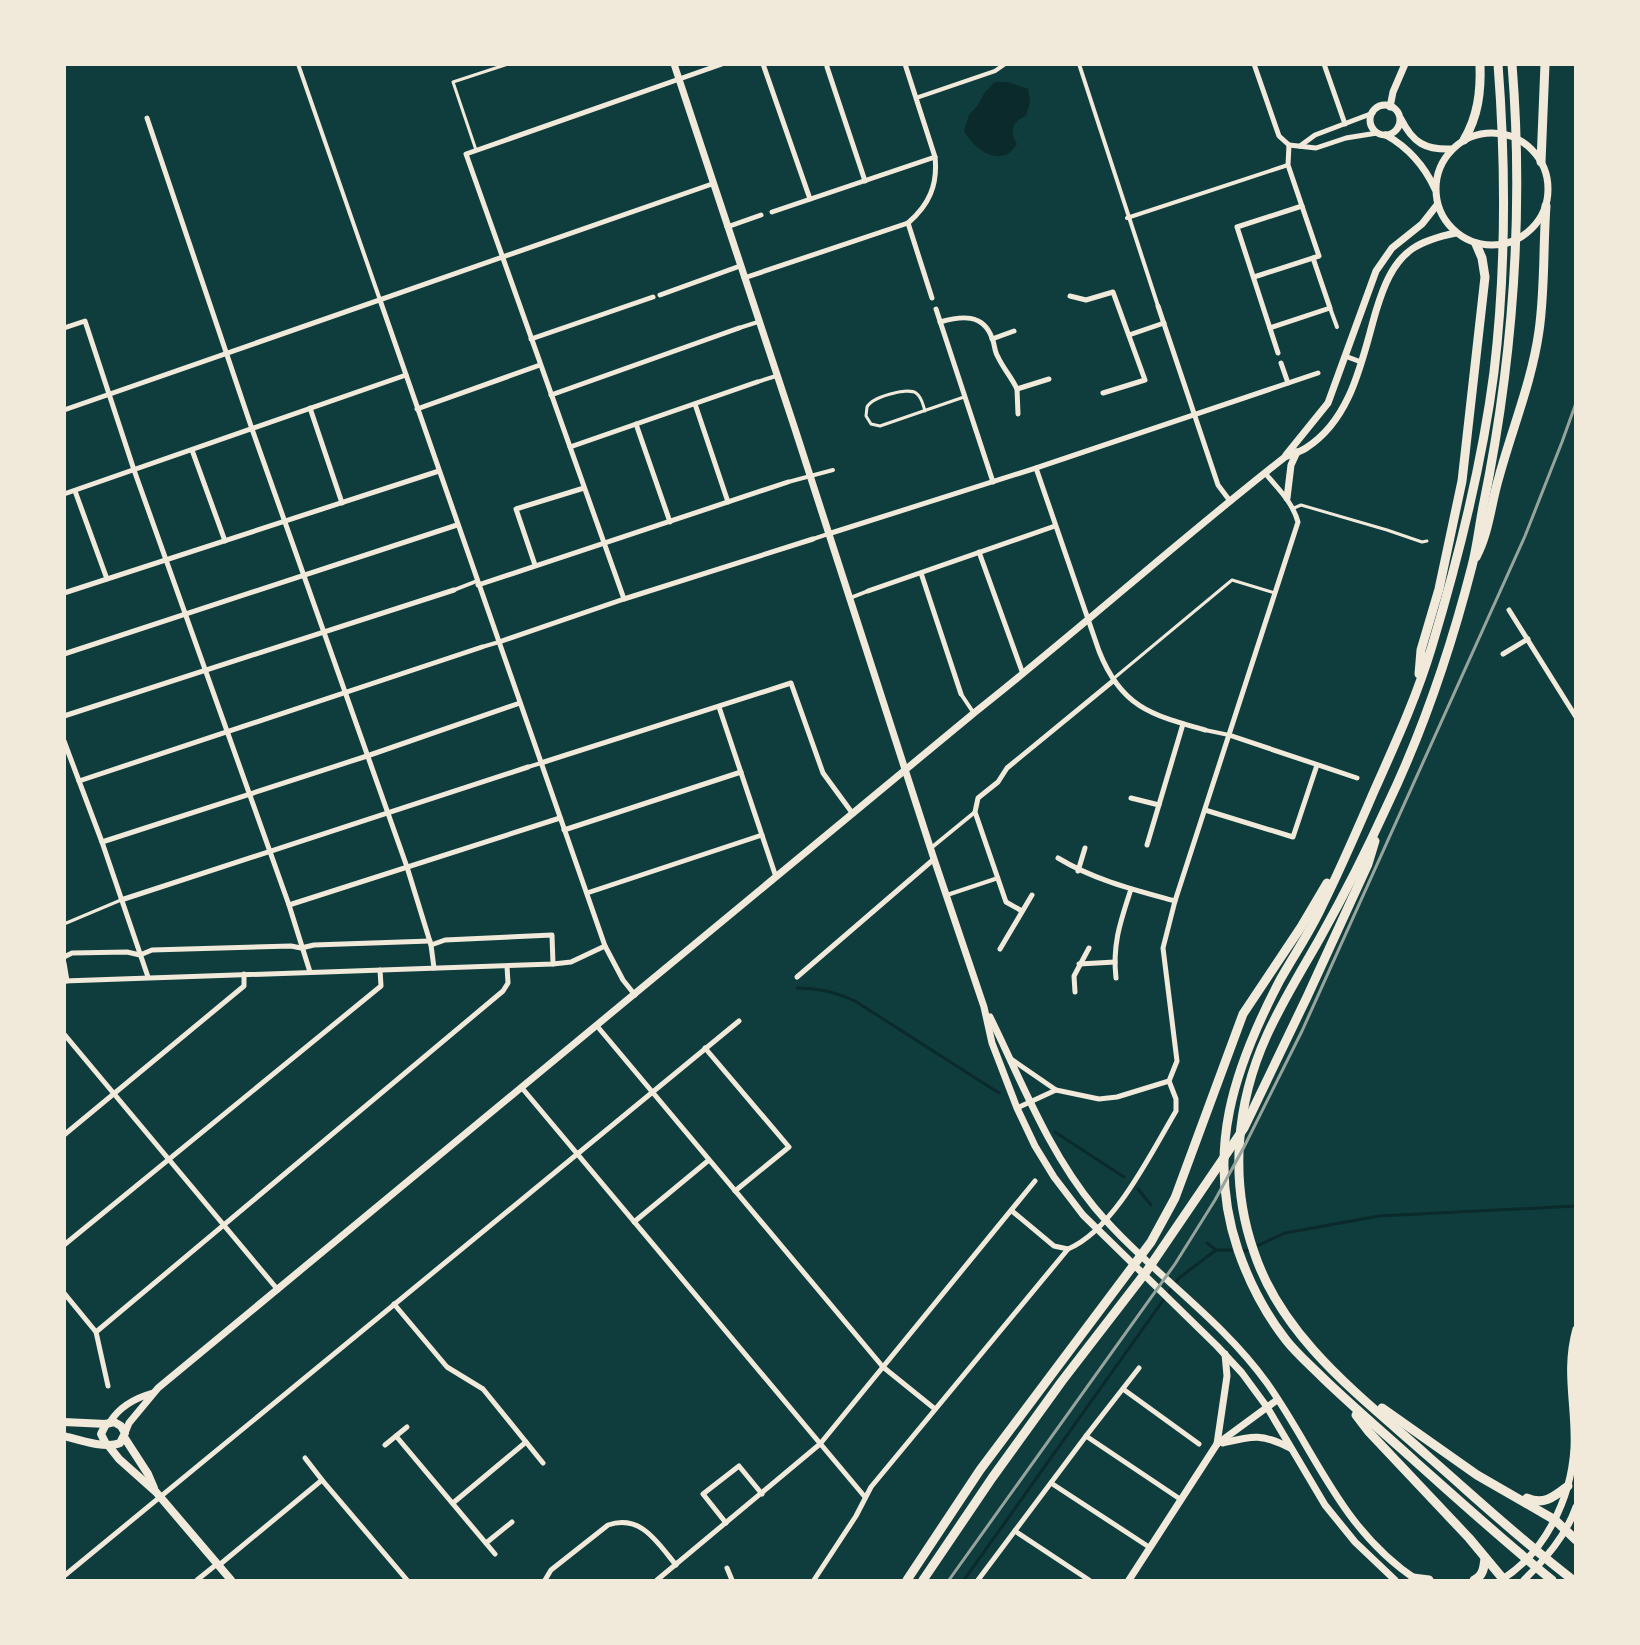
<svg xmlns="http://www.w3.org/2000/svg" width="1640" height="1645" viewBox="0 0 1640 1645" font-family="Barlow,sans-serif">
	<style>
		.water { fill: #0a2a2b }
		.lines { fill: none; stroke-linecap: round; stroke-linejoin: round }
		.stream { stroke: #0a2a2b; stroke-width: 3 }
		.service { stroke: #f1e9da; stroke-width: 3 }
		.pedestrian { stroke: #f1e9da; stroke-width: 4 }
		.minor { stroke: #f1e9da; stroke-width: 5 }
		.tertiary { stroke: #f1e9da; stroke-width: 7 }
		.primary { stroke: #f1e9da; stroke-width: 8 }
		.trunk { stroke: #f1e9da; stroke-width: 9 }
		.rail { stroke: #97a49c; stroke-width: 3 }
	</style>
	<rect width="100%" height="100%" fill="#0f3d3e"/>
	<path class="water" d="M995,82H1008L1028,89L1030,102L1026,116C1012,121 1009,132 1017,144C1002,169 975,151 964,131L969,115L978,105L985,92Z"/>
	<g class="lines">
		<g class="stream">
			<path d="M797,988C818,988 836,992 855,1001L999,1093"/>
			<path d="M1055,1132L1124,1177"/>
			<path d="M1138,1189L1151,1205"/>
			<path d="M1207,1243L1216,1250"/>
			<path d="M1241,1251H1246L1285,1233L1379,1216L1576,1206"/>
			<path d="M964,1580L1179,1278L1216,1250H1235"/>
		</g>
		<g class="service">
			<path d="M476,150L453,82L508,64"/>
			<path d="M925,411C923,405 922,397 916,393C908,387 872,397 867,407C867,407 866,416 866,416L871,424L880,426L964,397"/>
			<path d="M1294,508L1301,505L1387,530L1422,542L1427,541"/>
			<path d="M1113,679L1232,580L1275,593"/>
			<path d="M64,924L121,900"/>
		</g>
		<g class="pedestrian">
			<path d="M298,64L380,300"/>
			<path d="M1079,64L1158,306"/>
			<path d="M916,98L995,71L1005,64"/>
			<path d="M1127,218L1288,165"/>
			<path d="M1330,308L1337,327"/>
			<path d="M739,328L758,322"/>
			<path d="M757,382L776,376"/>
			<path d="M788,482L833,470"/>
			<path d="M813,539L828,534"/>
			<path d="M454,590L477,581"/>
			<path d="M850,598L868,591"/>
			<path d="M482,647L499,642"/>
			<path d="M961,694L973,712"/>
			<path d="M1205,730L1229,735"/>
			<path d="M528,767L541,763"/>
			<path d="M931,848L975,812"/>
			<path d="M947,895L998,878"/>
		</g>
		<g class="minor">
			<path d="M763,64L810,199"/>
			<path d="M1254,64L1279,136L1289,145"/>
			<path d="M1324,64L1345,124"/>
			<path d="M827,67L865,181"/>
			<path d="M147,118L252,429L407,867L431,945L434,968"/>
			<path d="M1289,145L1316,148L1346,138L1377,133"/>
			<path d="M1300,146L1315,135L1373,113"/>
			<path d="M772,212L935,157"/>
			<path d="M908,223L932,298"/>
			<path d="M727,227L761,215"/>
			<path d="M1254,277L1319,256L1288,165L1289,145"/>
			<path d="M744,278L908,223C929,205 938,185 935,157L905,64"/>
			<path d="M660,295L740,266"/>
			<path d="M1070,296L1086,300L1113,292L1145,380L1103,393"/>
			<path d="M380,300L605,946L623,980L635,995"/>
			<path d="M1158,306L1218,485L1230,501"/>
			<path d="M936,309L993,482"/>
			<path d="M940,322C961,316 983,313 992,338C995,344 994,351 998,357C1003,368 1012,378 1017,389L1049,379"/>
			<path d="M64,328L85,321L134,470L289,905L310,972"/>
			<path d="M1270,328L1330,308L1313,258"/>
			<path d="M1129,335L1164,323"/>
			<path d="M531,339L653,297"/>
			<path d="M992,339L1014,331"/>
			<path d="M1278,353L1237,227L1302,206"/>
			<path d="M1345,356L1361,362"/>
			<path d="M1281,363L1288,383"/>
			<path d="M1017,389L1018,414"/>
			<path d="M551,395L739,328"/>
			<path d="M695,404L728,502"/>
			<path d="M310,408L342,503"/>
			<path d="M417,409L540,365"/>
			<path d="M64,410L712,184"/>
			<path d="M636,424L670,522"/>
			<path d="M570,447L757,382"/>
			<path d="M192,450L225,541"/>
			<path d="M1036,468L1099,651C1121,707 1151,715 1205,730"/>
			<path d="M75,491L107,579"/>
			<path d="M64,494L406,375"/>
			<path d="M828,534L1036,468L1318,373"/>
			<path d="M979,552L1023,674"/>
			<path d="M535,565L516,509L584,488"/>
			<path d="M921,573L961,694"/>
			<path d="M478,585L788,482"/>
			<path d="M868,591L1055,526"/>
			<path d="M64,593L439,471"/>
			<path d="M624,599L466,154L722,64"/>
			<path d="M1509,610L1576,717"/>
			<path d="M499,642L624,599L813,539"/>
			<path d="M64,654L457,525"/>
			<path d="M1503,654L1528,639"/>
			<path d="M719,707L776,877"/>
			<path d="M64,716L454,590"/>
			<path d="M1229,735L1357,778"/>
			<path d="M64,741L102,842L148,977"/>
			<path d="M541,763L791,683L823,773L853,814"/>
			<path d="M79,781L482,647"/>
			<path d="M1131,798L1159,805"/>
			<path d="M1205,810L1293,837L1317,765"/>
			<path d="M564,830L741,772"/>
			<path d="M102,842L367,756L520,703"/>
			<path d="M1147,845L1183,724"/>
			<path d="M1058,858C1094,880 1135,890 1175,901"/>
			<path d="M1078,871L1085,848"/>
			<path d="M587,893L762,835"/>
			<path d="M121,900L528,767"/>
			<path d="M289,905L560,818"/>
			<path d="M1022,911L1006,902L975,812L978,798L998,782L1007,768L1113,681"/>
			<path d="M431,945L445,940L552,935L553,964"/>
			<path d="M1000,949L1032,895"/>
			<path d="M64,957L72,953L127,952L140,955L152,950L291,946L301,948L314,945L430,941"/>
			<path d="M64,963L67,981"/>
			<path d="M1079,964L1115,962"/>
			<path d="M797,977L934,859"/>
			<path d="M1116,978C1112,944 1121,920 1131,889"/>
			<path d="M64,981L553,964L571,962L605,946"/>
			<path d="M1075,992L1074,976L1089,948"/>
			<path d="M597,1026L883,1367L935,1409"/>
			<path d="M64,1034L278,1290"/>
			<path d="M705,1048L789,1147L735,1191"/>
			<path d="M1011,1059L1056,1090"/>
			<path d="M522,1088L865,1497"/>
			<path d="M1017,1108L1056,1090L1099,1099L1117,1097L1169,1081L1177,1061L1163,948L1175,901L1298,522C1292,501 1278,489 1265,473"/>
			<path d="M64,1135L244,986V974"/>
			<path d="M1012,1211L1054,1246L1068,1249"/>
			<path d="M634,1222L709,1160"/>
			<path d="M64,1245L381,986L380,970"/>
			<path d="M64,1293L96,1332L108,1386"/>
			<path d="M394,1304L447,1367L483,1389L543,1463"/>
			<path d="M96,1332L503,991L508,983L507,966"/>
			<path d="M1123,1389L1199,1444"/>
			<path d="M396,1436L407,1427"/>
			<path d="M1086,1436L1180,1499"/>
			<path d="M385,1445L396,1436L495,1554"/>
			<path d="M305,1458L322,1480"/>
			<path d="M1051,1483L1149,1547"/>
			<path d="M453,1503L526,1442"/>
			<path d="M726,1523L703,1494L739,1466L762,1494"/>
			<path d="M1015,1531L1089,1580"/>
			<path d="M486,1543L512,1522"/>
			<path d="M218,1566L322,1480L407,1580"/>
			<path d="M727,1568L732,1580"/>
			<path d="M64,1576L739,1021"/>
			<path d="M197,1580L217,1564"/>
			<path d="M545,1580L551,1570L608,1525C641,1514 657,1542 676,1565"/>
			<path d="M657,1580L820,1444L1035,1181"/>
			<path d="M814,1580L856,1516L871,1487L1068,1249C1114,1230 1151,1153 1176,1111V1099L1169,1081"/>
			<path d="M978,1580L1086,1436L1139,1368"/>
		</g>
		<g class="tertiary">
			<path d="M674,64L795,429L934,859L984,1007L992,1043L1017,1108L1035,1146L1054,1177L1083,1215L1217,1346L1242,1373L1267,1407L1325,1505L1355,1542L1395,1580"/>
			<circle cx="1385" cy="120" r="15"/>
			<path d="M1390,107L1393,92L1405,64"/>
			<path d="M1401,119C1413,143 1425,150 1452,149"/>
			<circle cx="1492" cy="189" r="56"/>
			<path d="M1386,135C1409,148 1424,165 1435,189"/>
			<path d="M1286,455L1328,403L1376,271L1392,248L1422,224L1437,205"/>
			<path d="M1287,498L1291,465L1297,452"/>
			<path d="M990,1017C1022,1082 1048,1151 1095,1208C1147,1270 1219,1316 1267,1383C1316,1452 1341,1530 1417,1580"/>
			<path d="M110,1422C120,1406 135,1398 153,1393"/>
			<path d="M125,1433L129,1423L158,1388L974,713C1079,630 1179,540 1285,457C1292,454 1300,452 1306,448C1352,419 1362,359 1376,311C1383,288 1392,263 1412,249C1425,240 1441,236 1456,233"/>
			<path d="M1223,1443C1252,1436 1262,1433 1290,1448"/>
			<path d="M1217,1444L1227,1376L1225,1354"/>
			<path d="M1129,1580L1217,1444L1277,1400"/>
			<path d="M1501,1580C1545,1553 1571,1499 1574,1448C1576,1406 1564,1372 1576,1329"/>
			<path d="M1524,1580C1545,1559 1566,1536 1576,1507"/>
		</g>
		<g class="primary">
			<path d="M64,1422L106,1424L114,1422L121,1426L125,1433L120,1443C106,1449 79,1440 64,1436"/>
			<path d="M106,1424L101,1434L106,1444"/>
			<path d="M124,1437L148,1474L154,1488"/>
			<path d="M108,1445L119,1459L156,1492L231,1580"/>
		</g>
		<g class="trunk">
			<path d="M1498,64C1506,167 1506,270 1494,372C1482,465 1459,556 1432,646C1417,696 1396,742 1375,789C1358,828 1341,868 1322,906C1310,932 1294,955 1280,980C1234,1068 1205,1152 1238,1250C1249,1282 1265,1313 1286,1340C1296,1353 1310,1365 1322,1377C1353,1407 1385,1434 1417,1463C1462,1503 1506,1543 1552,1580"/>
			<path d="M1512,64C1524,213 1513,361 1483,507C1479,527 1477,547 1472,566C1451,648 1423,731 1386,808C1366,852 1344,895 1320,938C1302,970 1282,1002 1267,1035C1236,1103 1229,1181 1254,1252C1283,1340 1363,1398 1430,1458C1477,1499 1523,1542 1573,1580"/>
			<path d="M1464,140C1478,116 1481,92 1480,64"/>
			<path d="M1541,162L1545,64"/>
			<path d="M1476,557C1489,533 1491,503 1499,477C1512,429 1532,381 1539,331C1545,289 1543,248 1546,206"/>
			<path d="M1419,674L1421,650L1439,589L1462,481L1485,277L1482,258L1476,244"/>
			<path d="M1382,1408L1477,1475L1555,1520L1576,1540"/>
			<path d="M1356,1415L1369,1432L1469,1538L1504,1580"/>
			<path d="M1527,1498C1544,1506 1555,1496 1568,1486"/>
			<path d="M1413,1578L1429,1580"/>
			<path d="M907,1580L980,1470L1151,1242L1175,1198L1243,1014L1301,927L1327,883"/>
			<path d="M923,1580L992,1478L1062,1381L1146,1272L1244,1128L1307,997L1368,864L1375,841"/>
			<path d="M1474,1580C1483,1576 1484,1568 1485,1558"/>
		</g>
		<path class="rail" d="M949,1580L1175,1264L1215,1200L1244,1147L1302,1031L1525,536L1562,442L1576,403"/>
	</g>
	<rect width="1640" height="1645" fill="none" stroke="#f1e9da" stroke-width="132"/>
</svg>
